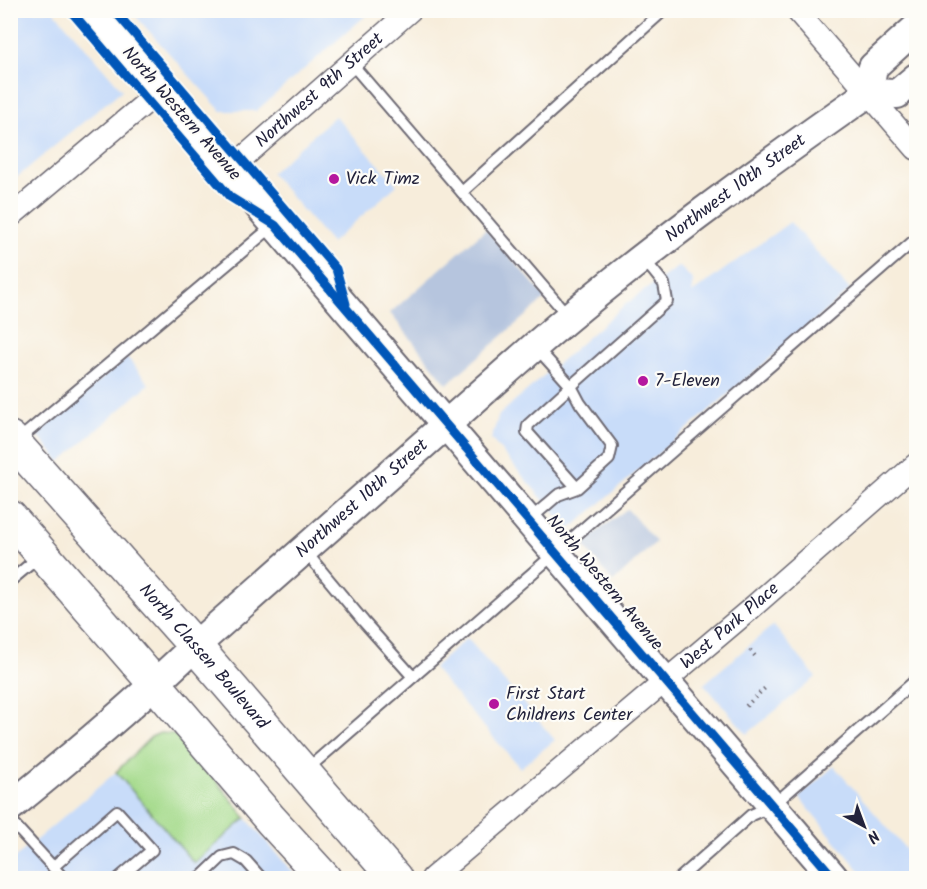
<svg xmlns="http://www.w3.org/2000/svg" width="927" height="889" viewBox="0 0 927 889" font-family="Kalam,sans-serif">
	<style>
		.built { fill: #c8dcf9 }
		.industrial { fill: #b6c5de }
		.green { fill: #a4da8b; stroke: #637e63; stroke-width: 1.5 }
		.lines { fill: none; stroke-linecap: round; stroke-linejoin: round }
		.lane-casing { stroke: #6d6973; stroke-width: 14 }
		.street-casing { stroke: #6d6973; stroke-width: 24 }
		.secondary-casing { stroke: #6d6973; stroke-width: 32 }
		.primary-casing { stroke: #6d6973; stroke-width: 36 }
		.path { stroke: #6d6973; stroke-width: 4; stroke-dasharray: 1.5 4.5; stroke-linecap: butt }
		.lane { stroke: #fff; stroke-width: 10 }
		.street { stroke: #fff; stroke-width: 21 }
		.secondary { stroke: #fff; stroke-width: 28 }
		.primary { stroke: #fff; stroke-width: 33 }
		.cycleway-casing { stroke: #fdfcf7; stroke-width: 13 }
		.cycleway { stroke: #0057b8; stroke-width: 9 }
		.poi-dot { fill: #b5179e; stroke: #fdfcf7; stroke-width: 2 }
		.labels { text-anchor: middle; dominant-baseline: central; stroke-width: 4.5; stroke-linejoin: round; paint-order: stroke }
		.street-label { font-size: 18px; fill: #22223b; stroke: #fdfcf7 }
		.poi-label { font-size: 18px; fill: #22223b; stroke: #fdfcf7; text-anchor: start }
	</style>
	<rect width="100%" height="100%" fill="#fdfcf7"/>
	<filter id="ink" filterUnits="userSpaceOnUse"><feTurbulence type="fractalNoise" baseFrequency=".0167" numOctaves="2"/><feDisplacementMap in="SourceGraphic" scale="12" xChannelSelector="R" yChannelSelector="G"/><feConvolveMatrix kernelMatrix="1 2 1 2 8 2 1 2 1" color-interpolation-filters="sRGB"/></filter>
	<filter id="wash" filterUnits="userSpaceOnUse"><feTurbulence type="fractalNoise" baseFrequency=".008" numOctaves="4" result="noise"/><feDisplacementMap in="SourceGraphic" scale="24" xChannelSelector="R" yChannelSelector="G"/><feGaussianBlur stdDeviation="1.35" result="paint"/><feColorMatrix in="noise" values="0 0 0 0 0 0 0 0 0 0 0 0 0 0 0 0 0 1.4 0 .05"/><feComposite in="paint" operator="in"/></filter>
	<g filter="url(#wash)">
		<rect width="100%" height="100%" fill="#f7eddb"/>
		<g class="built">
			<path d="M11,10L54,11L122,90L11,182Z"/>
			<path d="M131,11H371L256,111H221Z"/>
			<path d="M335,116L397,185L331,243L271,173Z"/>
			<path d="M790,222L850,290L569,530L491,439L499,415L627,303L679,266L693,280L692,293Z"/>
			<path d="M127,357L149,384L60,462L37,434Z"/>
			<path d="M773,625L816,677L747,734L704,684Z"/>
			<path d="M467,638L555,740L520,768L433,668Z"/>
			<path d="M834,766L916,861V870L907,878H866L799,797Z"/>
			<path d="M116,772L194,863L246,818L298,878H11L10,862Z"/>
		</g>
		<g class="industrial">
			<path d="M486,229L546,298L447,384L390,313Z"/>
			<path d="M627,509L656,542L613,582L582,543Z"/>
		</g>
		<path class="green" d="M160,733L173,734L184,740L246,818L194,863L116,772L151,737Z"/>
	</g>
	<g filter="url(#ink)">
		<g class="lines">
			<g class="lane-casing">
				<g id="lane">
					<path d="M351,63L569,317"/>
					<path d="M462,192L664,10"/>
					<path d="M535,346L571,386L667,301L664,284L643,258"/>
					<path d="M17,441L274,225"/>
					<path d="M529,520L558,495L577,488L609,459L612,446L580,403L571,386L528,425L527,432L577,488"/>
					<path d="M304,550L364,622L413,677"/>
					<path d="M10,581L40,556"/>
					<path d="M305,771L916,239"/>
					<path d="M10,820L63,878"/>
					<path d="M53,867L117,811L152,850L119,878"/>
					<path d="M200,878L222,857L234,854L246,861L261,878"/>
					<path d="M680,878L751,815L772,806L916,680"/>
				</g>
			</g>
			<g class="street-casing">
				<g id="street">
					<path d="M796,10L916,149"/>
					<path id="s1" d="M228,171L411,10"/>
					<path d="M10,217L160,91"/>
					<path id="s2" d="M432,878L747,612L916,464"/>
				</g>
			</g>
			<g class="secondary-casing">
				<g id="secondary">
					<path d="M91,10L834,878"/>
					<path d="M868,93L873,67L916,28"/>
					<path id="s3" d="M10,807C74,755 136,703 195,646L535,346C640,255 754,173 868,93L897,94L916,78"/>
				</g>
			</g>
			<g class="primary-casing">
				<g id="primary">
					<path id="s4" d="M10,438L195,646L395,878"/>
					<path d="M10,517L155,684L271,820L324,878"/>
				</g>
			</g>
			<g class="path">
				<path d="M750,650L755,656"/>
				<path d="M746,706L765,688"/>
			</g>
			<use href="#lane" class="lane"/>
			<use href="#street" class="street"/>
			<use href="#secondary" class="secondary"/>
			<use href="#primary" class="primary"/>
			<g class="cycleway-casing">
				<g id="cycleway">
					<path d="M70,10L230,197L275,225L834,878"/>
					<path d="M114,10L336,269L346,304"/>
				</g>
			</g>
			<use href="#cycleway" class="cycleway"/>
		</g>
	</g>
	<g class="poi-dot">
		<circle cx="334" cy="179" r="6"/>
		<circle cx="643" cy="381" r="6"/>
		<circle cx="494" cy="704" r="6"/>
	</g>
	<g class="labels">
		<g class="street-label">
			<text stroke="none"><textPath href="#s1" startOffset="122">Northwest 9th Street</textPath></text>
			<text transform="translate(181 114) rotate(49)">North Western Avenue</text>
			<text stroke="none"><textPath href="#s3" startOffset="954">Northwest 10th Street</textPath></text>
			<text stroke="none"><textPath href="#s3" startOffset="468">Northwest 10th Street</textPath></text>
			<text transform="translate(604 583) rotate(50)">North Western Avenue</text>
			<text stroke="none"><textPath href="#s2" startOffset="390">West Park Place</textPath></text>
			<text stroke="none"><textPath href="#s4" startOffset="292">North Classen Boulevard</textPath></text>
		</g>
		<g class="poi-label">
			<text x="346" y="179">Vick Timz</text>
			<text x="655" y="381">7-Eleven</text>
			<text x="506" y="694">First Start<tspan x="506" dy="21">Childrens Center</tspan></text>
		</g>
	</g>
	<rect width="927" height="889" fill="none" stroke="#fdfcf7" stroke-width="36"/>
	<g transform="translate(864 826) rotate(139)" stroke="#fdfcf7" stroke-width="4.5" paint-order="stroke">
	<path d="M0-4.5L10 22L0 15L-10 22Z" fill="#22223b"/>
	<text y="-9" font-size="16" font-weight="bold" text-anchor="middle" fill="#22223b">N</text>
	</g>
</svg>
